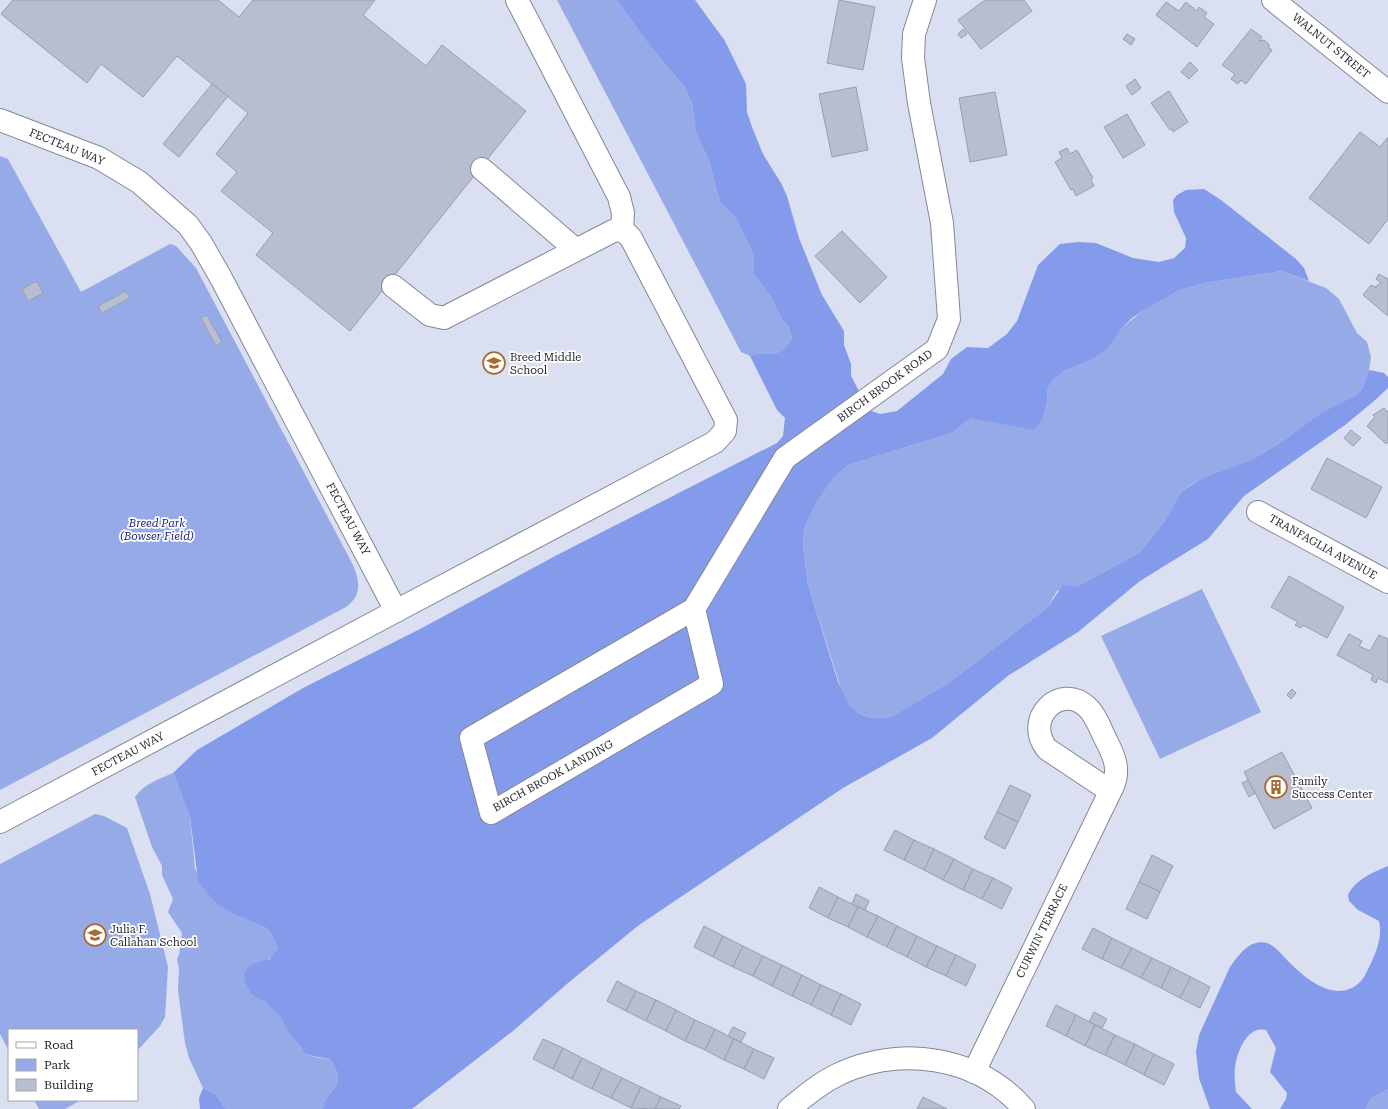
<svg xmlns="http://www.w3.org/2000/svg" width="1388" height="1109" viewBox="0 0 1388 1109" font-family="'Roboto Serif',serif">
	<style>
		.green { fill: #97aae8 }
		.forest { fill: #849beb }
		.building { fill: #b8becf; stroke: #989eae }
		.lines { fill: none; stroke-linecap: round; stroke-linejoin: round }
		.minor-casing { stroke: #838898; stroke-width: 24 }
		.major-casing { stroke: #838898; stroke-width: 24 }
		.minor { stroke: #fff; stroke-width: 22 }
		.major { stroke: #fff; stroke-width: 22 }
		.labels { text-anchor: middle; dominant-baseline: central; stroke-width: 3.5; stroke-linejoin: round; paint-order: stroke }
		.street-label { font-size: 11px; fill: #1f2128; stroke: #fff }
		.poi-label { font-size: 11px; fill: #1f2128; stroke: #fff; text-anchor: start }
		.park-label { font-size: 11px; font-style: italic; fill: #1d257f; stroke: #fff }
	</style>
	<rect width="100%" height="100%" fill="#dadff1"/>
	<g class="green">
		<path d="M557,0H617L649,45L684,86L692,103L696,132L709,161L720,202L736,218L754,256L753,273L772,299L782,320L788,326L792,339C780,363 767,348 750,356L741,352Z"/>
		<path d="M0,156L8,159L81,292L170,244L176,246L196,268L353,565C360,582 362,595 346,607L0,790Z"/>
		<path d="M1281,271L1326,288L1339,299L1357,333L1367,342L1371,357L1369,370L1363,387L1358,394L1322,412L1280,443L1251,460L1194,483L1181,492L1164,522L1139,553L1076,587L1057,591L1047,608L948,683L891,717L869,718L858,713L849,705L842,692L808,584L803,546L804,529L816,503L833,479L848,465L952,433L971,418L991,420L1047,401V390L1052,381L1064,371L1091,360L1108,349L1122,328L1141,312L1180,290L1205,283Z"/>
		<path d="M1202,589L1261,712L1160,759L1101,636Z"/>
		<path d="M173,773L190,817L195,869L208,893L212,899L243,918L266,928L271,933L278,949L275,955L264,962L245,983C252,996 256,994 265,1002C270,1006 276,1013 280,1017C290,1028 294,1043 306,1053C312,1058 322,1058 330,1059C349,1087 329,1085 322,1109H226L215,1094L203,1088L189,1058L185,1043L178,991L179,969L177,959L179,955L182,933L168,912L173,899L162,875V866L152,847L135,797C144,784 159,779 173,773Z"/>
		<path d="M95,814L104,816L127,828L150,894L168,967L165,1017L160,1026L137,1051V1030H9V1051L0,1034V864Z"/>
		<path d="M1388,1089V1109H1365L1372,1098Z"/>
		<path d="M34,1100H81L65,1109H39Z"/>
	</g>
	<g class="forest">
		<path d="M617,0H695L725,41L746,84L747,112L752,127L763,154L781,183L787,196L799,238L822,295L844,331V345L851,364V376L869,410L880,414L897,411L943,374L951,359L967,347L988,348L1007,334L1017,321L1038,265L1060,244L1078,242L1096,243L1133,258L1159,262L1174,258L1185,248L1186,238L1174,212L1173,200L1177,195L1186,190L1204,189L1221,200L1296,259L1304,268L1309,281L1281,271L1205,283L1180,290L1141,312L1132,318L1122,328L1108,349L1091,360L1064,371L1052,381L1047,390V401L1042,419L1034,430L971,418L952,433L848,465L833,479L816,503L804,529L803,546L808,584L838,682L849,705L858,713L869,718L891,717L948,683L1047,608L1063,585L1076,587L1139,553L1164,522L1181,492L1201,479L1251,460L1280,443L1322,412L1358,394L1363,387L1369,370L1384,373L1388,377V388L1374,401L1345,425L1244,496L1208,539L1140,581L1078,632L1009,675L932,738L843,788L639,925L568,983L513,1031L412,1109H322C329,1085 349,1087 330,1059L312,1056L305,1053L290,1034L281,1018L265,1002L251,994L245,983L244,974L250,965L270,959L278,949L271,933L266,928L234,914L219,905L212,899L198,881L190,817L173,773L197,750L303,688L420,629L557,555L777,443L783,436L785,418L777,410L750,356C767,348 780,363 792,338L788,326L782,320L772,299L753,273L754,256L736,218L720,202L709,161L696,132L692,103L684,86L649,45Z"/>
		<path d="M1388,866V1089L1372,1098L1365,1109H1280L1286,1099L1287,1093L1270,1072L1276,1048L1266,1030C1247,1025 1237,1052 1235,1067C1234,1074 1235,1084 1236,1092L1252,1109H1210L1199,1078L1196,1052L1199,1035L1230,967C1236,959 1245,945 1256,943C1273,939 1281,955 1291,964C1308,981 1337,1003 1359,983C1364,979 1367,971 1370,965C1376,953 1383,935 1379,921L1358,910L1349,901L1348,895C1356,879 1372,873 1388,866Z"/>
		<path d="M203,1088L215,1094L226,1109H200L199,1098Z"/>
	</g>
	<g class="building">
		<path d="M13,0H218L239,17L253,0H375L363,15L426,66L442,45L526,111L350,331L256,255L273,233L221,191L237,172L216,154L248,113L177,56L143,97L101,64L87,83L1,14Z"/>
		<path d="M839,0L875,7L863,70L827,63Z"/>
		<path d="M985,0H1024L1032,11L981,49L958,20Z"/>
		<path d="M1166,2L1179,11L1186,2L1197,11L1199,7L1207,13L1204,17L1214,24L1197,47L1156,15Z"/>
		<path d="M963,29L967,34L961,38L958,34Z"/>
		<path d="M1251,29L1262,37L1259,41L1264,40L1269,44V48L1272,50L1246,84L1241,80L1238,84L1231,79L1235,74L1222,65Z"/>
		<path d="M1127,34L1135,39L1131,45L1123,39Z"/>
		<path d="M1190,62L1198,70L1189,79L1181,72Z"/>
		<path d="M1135,79L1141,88L1132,95L1126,86Z"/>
		<path d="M212,84L228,96L179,157L163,144Z"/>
		<path d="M856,87L868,150L832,157L819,94Z"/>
		<path d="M1169,91L1188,122L1173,132L1172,129L1170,130L1151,103Z"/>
		<path d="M995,92L1007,155L970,162L959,98Z"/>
		<path d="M1127,114L1145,145L1123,158L1104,127Z"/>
		<path d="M1360,132L1380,147L1388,137V219L1369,244L1309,198Z"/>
		<path d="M1067,148L1070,154L1077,150L1093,178L1091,180L1094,186L1076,196L1073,189L1071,190L1055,162L1062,158L1059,152Z"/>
		<path d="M842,231L887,277L860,303L815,256Z"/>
		<path d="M1379,274L1388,279V316L1363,295L1371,285L1377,288L1375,287L1381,283L1376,279Z"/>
		<path d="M37,281L43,293L28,301L22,289Z"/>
		<path d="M126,291L130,298L102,313L98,306Z"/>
		<path d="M207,315L222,342L216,346L201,318Z"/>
		<path d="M1384,408L1388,412V442L1386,444L1367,426L1375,417L1373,415Z"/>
		<path d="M1351,430L1361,438L1353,446L1344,438Z"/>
		<path d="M1327,458L1382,487L1366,518L1311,489Z"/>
		<path d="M1289,576L1344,607L1327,638L1303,625L1301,628L1295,625L1298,622L1271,607Z"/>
		<path d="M1349,634L1362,641L1359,646L1370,651L1379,635L1388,639V683L1378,678L1376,683L1371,680L1373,675L1337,655Z"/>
		<path d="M1292,689L1296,693L1291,699L1287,695Z"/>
		<path d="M1282,752L1312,808L1274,829L1244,772Z"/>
		<path d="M1248,780L1255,793L1249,797L1242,783Z"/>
		<path d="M1010,785L1031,795L1018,822L997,812Z"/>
		<path d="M997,812L1018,822L1005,849L984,838Z"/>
		<path d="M895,830L914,840L904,860L884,850Z"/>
		<path d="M914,840L934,849L924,870L904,860Z"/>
		<path d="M934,849L954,859L943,880L924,870Z"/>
		<path d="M1152,855L1173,866L1160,892L1139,882Z"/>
		<path d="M954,859L973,869L963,890L943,880Z"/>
		<path d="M973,869L993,878L982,899L963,890Z"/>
		<path d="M993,878L1012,888L1002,909L982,899Z"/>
		<path d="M1139,882L1160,892L1147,919L1126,909Z"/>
		<path d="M819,887L838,897L828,918L809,908Z"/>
		<path d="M856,894L869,901L865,910L852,904Z"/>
		<path d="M838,897L858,907L848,927L828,918Z"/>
		<path d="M858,907L878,916L867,937L848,927Z"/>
		<path d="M878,916L897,926L887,947L867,937Z"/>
		<path d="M704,926L723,936L713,957L694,947Z"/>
		<path d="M897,926L917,936L907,957L887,947Z"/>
		<path d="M1093,928L1112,938L1102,959L1082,949Z"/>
		<path d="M723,936L743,946L733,967L713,957Z"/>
		<path d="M917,936L937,946L926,967L907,957Z"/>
		<path d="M1112,938L1132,948L1121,968L1102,959Z"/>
		<path d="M743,946L763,956L753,976L733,967Z"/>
		<path d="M937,946L956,955L946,976L926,967Z"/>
		<path d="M1132,948L1152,958L1141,978L1121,968Z"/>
		<path d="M956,955L976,965L966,986L946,976Z"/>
		<path d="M763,956L782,965L772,986L753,976Z"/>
		<path d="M1152,958L1171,967L1161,988L1141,978Z"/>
		<path d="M782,965L802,975L792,996L772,986Z"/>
		<path d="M1171,967L1191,977L1180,998L1161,988Z"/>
		<path d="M802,975L821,985L811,1005L792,996Z"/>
		<path d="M1191,977L1210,987L1200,1008L1180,998Z"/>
		<path d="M617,981L636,991L626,1011L607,1001Z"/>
		<path d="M821,985L841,994L831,1015L811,1005Z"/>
		<path d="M636,991L656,1000L646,1021L626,1011Z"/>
		<path d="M841,994L861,1004L851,1025L831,1015Z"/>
		<path d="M656,1000L676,1010L666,1031L646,1021Z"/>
		<path d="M1056,1005L1076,1015L1066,1036L1046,1026Z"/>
		<path d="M676,1010L695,1020L685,1041L666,1031Z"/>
		<path d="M1094,1012L1107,1019L1102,1028L1089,1022Z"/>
		<path d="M1076,1015L1095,1025L1085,1046L1066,1036Z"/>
		<path d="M695,1020L715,1029L705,1050L685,1041Z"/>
		<path d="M1095,1025L1115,1035L1105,1055L1085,1046Z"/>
		<path d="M733,1027L746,1033L741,1042L728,1036Z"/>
		<path d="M715,1029L734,1039L724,1060L705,1050Z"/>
		<path d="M1115,1035L1135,1044L1125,1065L1105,1055Z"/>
		<path d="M543,1039L563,1048L553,1069L533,1059Z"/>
		<path d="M734,1039L754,1049L744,1069L724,1060Z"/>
		<path d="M1135,1044L1154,1054L1144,1075L1125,1065Z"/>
		<path d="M563,1048L582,1058L572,1079L553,1069Z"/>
		<path d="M754,1049L774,1058L764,1079L744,1069Z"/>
		<path d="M1154,1054L1174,1064L1164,1085L1144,1075Z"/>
		<path d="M582,1058L602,1068L592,1089L572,1079Z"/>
		<path d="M602,1068L622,1078L611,1098L592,1089Z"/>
		<path d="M622,1078L641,1087L631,1108L611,1098Z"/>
		<path d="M641,1087L661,1097L655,1109L631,1108Z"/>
		<path d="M661,1097L681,1106L679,1109H655Z"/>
		<path d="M923,1097L947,1109H917Z"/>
	</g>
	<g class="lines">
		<g class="minor-casing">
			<g id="minor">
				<path d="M517,0L619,197L623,213L622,231"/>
				<path d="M0,120L99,158L139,182L188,225L201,243L221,278L396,611L0,822"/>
				<path d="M482,169L575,249"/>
				<path d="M393,286L430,315L444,318L613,231C622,229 628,233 632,240L726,420L725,431L715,442L396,611"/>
				<path d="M1258,512L1388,582"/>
				<path d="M694,609L712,684L491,813L471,738L694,609L785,458L937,349L949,319L942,223L919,103L913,58L914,34L925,0"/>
				<path d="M974,1072L1113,786C1120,769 1114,756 1107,742C1101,731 1096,715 1087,707C1060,682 1023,719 1047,749L1110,791"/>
				<path d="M789,1109C805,1096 820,1083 839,1074C900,1045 978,1056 1024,1109"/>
			</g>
		</g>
		<g class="major-casing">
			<path id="major" d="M1273,0L1388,92"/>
		</g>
		<use href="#minor" class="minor"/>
		<use href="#major" class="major"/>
	</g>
	<defs>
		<g id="school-ring" transform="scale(1.15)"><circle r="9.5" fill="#fff" stroke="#a86a30" stroke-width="1.5"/><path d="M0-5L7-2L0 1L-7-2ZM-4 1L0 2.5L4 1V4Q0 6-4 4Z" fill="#a86a30"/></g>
		<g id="building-ring" transform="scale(1.15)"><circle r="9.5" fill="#fff" stroke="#a86a30" stroke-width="1.5"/><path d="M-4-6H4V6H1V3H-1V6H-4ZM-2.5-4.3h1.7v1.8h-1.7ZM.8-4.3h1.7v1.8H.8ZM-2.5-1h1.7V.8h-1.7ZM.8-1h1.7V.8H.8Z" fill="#a86a30"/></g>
	</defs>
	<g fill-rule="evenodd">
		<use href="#school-ring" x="494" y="363"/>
		<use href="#building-ring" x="1276" y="787"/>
		<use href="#school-ring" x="95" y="935"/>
	</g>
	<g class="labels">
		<g class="street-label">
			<text transform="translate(1331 46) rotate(39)">WALNUT STREET</text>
			<text transform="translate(67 147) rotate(22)">FECTEAU WAY</text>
			<text transform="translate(885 386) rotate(-36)">BIRCH BROOK ROAD</text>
			<text transform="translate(348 519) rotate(62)">FECTEAU WAY</text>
			<text transform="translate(1323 547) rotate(29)">TRANFAGLIA AVENUE</text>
			<text transform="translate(128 754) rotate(-28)">FECTEAU WAY</text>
			<text transform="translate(553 776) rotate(-29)">BIRCH BROOK LANDING</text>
			<text transform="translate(1042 931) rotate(-64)">CURWIN TERRACE</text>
		</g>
		<g class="poi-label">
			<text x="510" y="357">Breed Middle<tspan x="510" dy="13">School</tspan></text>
			<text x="1292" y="781">Family<tspan x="1292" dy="13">Success Center</tspan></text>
			<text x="110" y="929">Julia F.<tspan x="110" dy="13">Callahan School</tspan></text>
		</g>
		<g class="park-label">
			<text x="157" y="523">Breed Park<tspan x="157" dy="13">(Bowser Field)</tspan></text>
		</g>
	</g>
	<rect x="8" y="1029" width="130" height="72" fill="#ffffff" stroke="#a5a6a9"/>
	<rect x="16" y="1042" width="20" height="6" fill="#ffffff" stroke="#a5a6a9"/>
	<text x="44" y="1049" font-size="12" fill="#1f2128">Road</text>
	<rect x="16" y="1059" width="20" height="12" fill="#97aae8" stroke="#a5a6a9"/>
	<text x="44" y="1069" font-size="12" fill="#1f2128">Park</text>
	<rect x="16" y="1079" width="20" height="12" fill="#b8becf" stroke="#a5a6a9"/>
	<text x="44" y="1089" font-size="12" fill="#1f2128">Building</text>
</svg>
